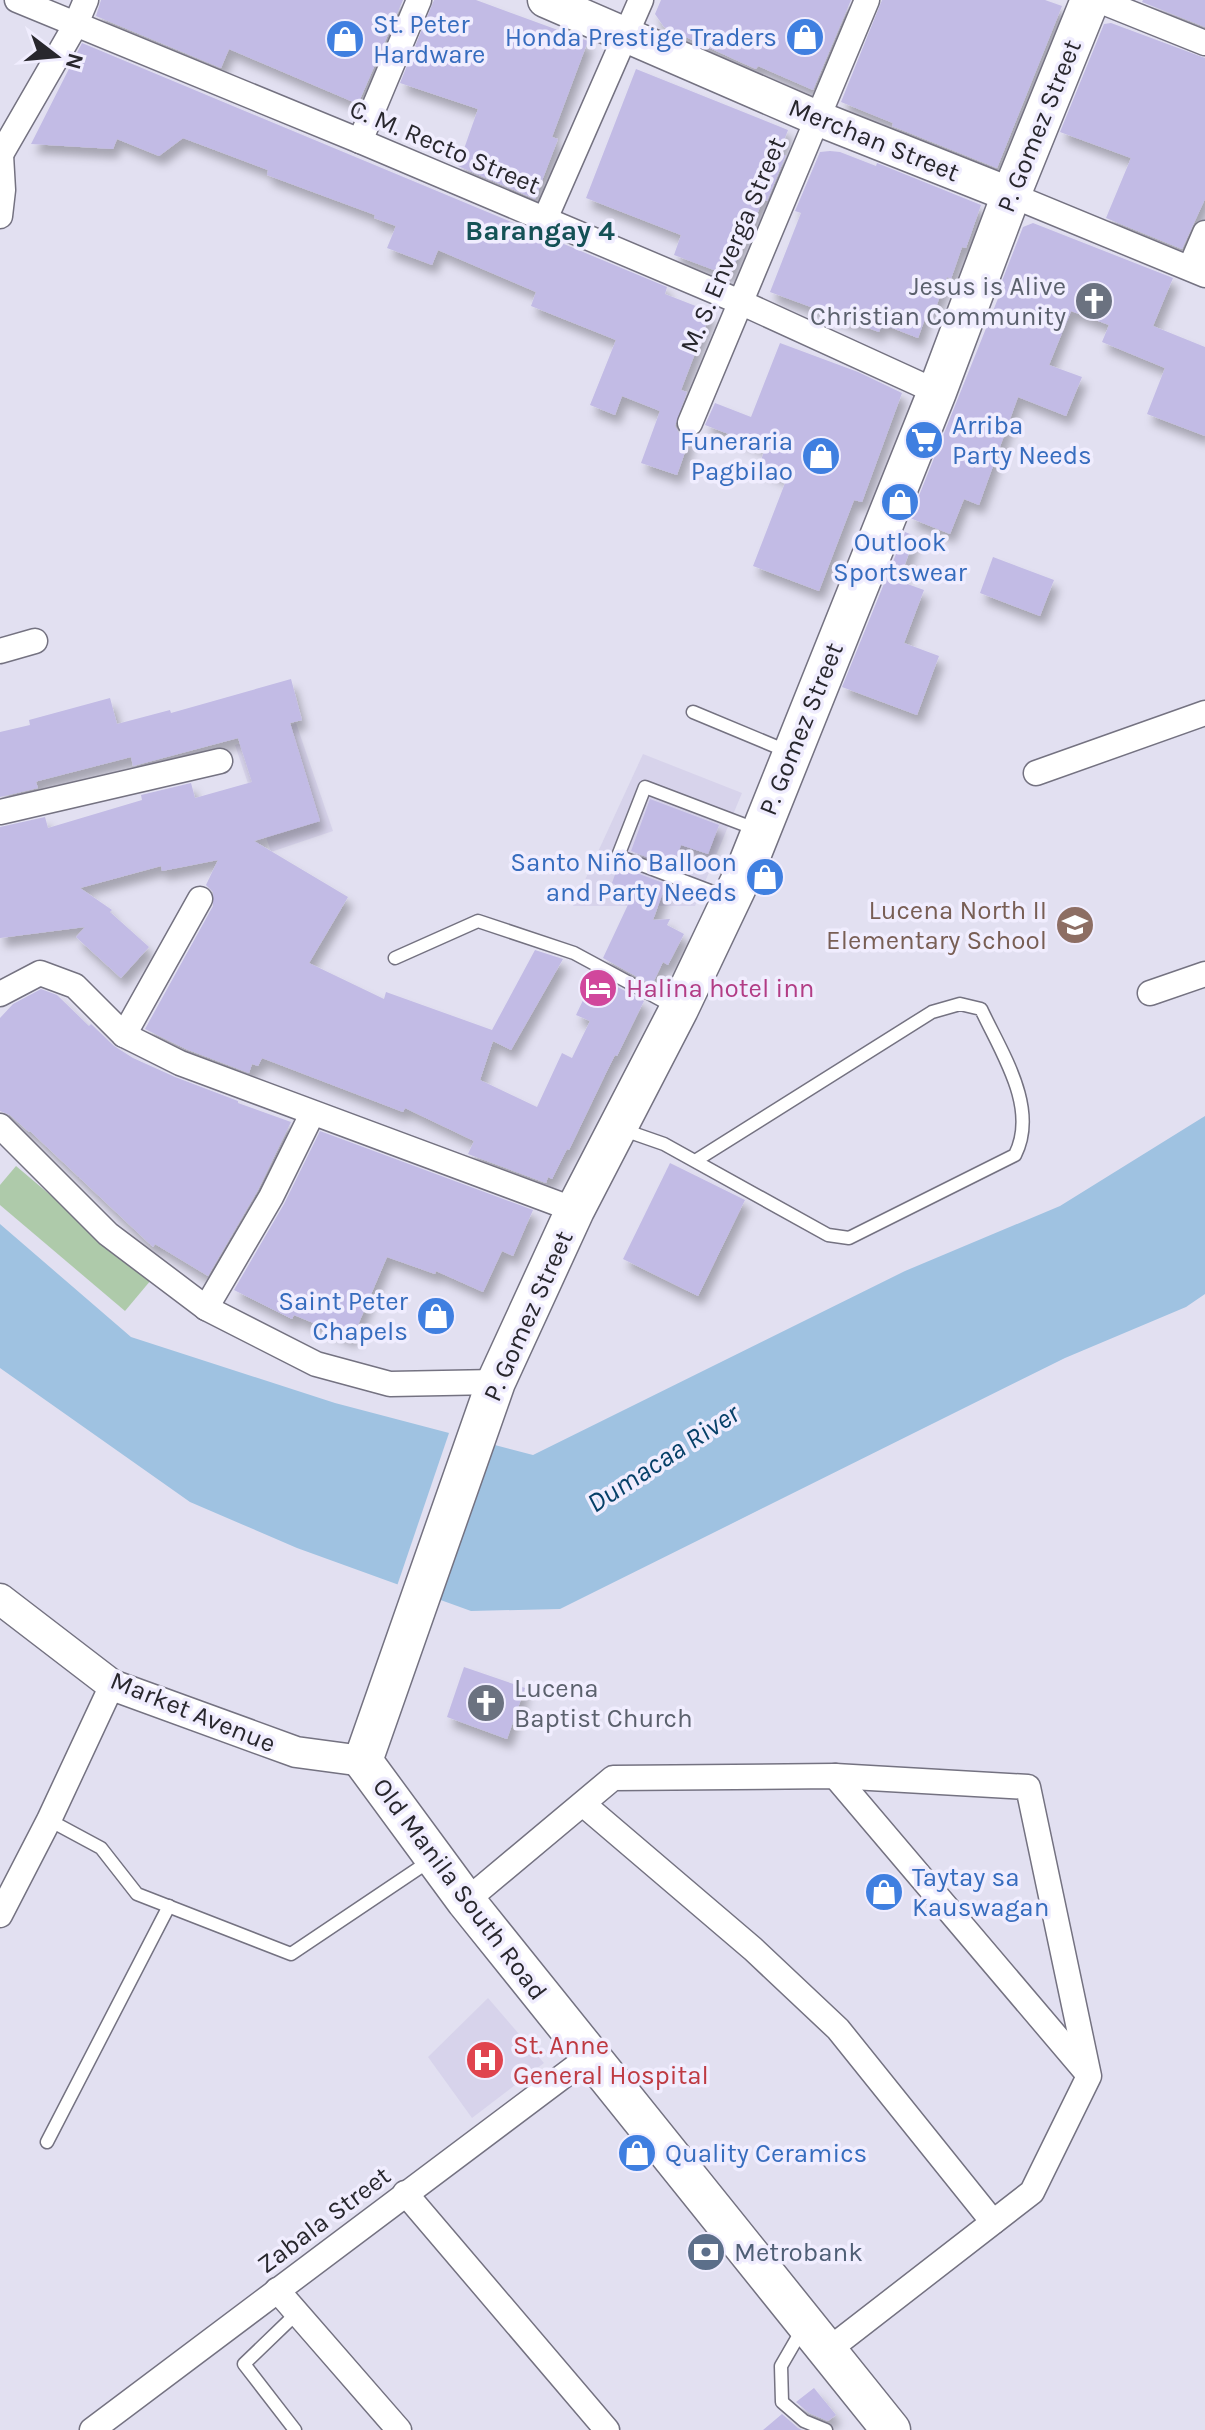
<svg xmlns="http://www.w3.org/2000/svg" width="1205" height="2430" viewBox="0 0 1205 2430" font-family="Karla,sans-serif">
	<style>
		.built { fill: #d7d3eb }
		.green { fill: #aecaaa }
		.water { fill: #9fc2e1 }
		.pier { fill: #e2e0f1 }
		.building { fill: #c2bbe5; filter: url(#shadow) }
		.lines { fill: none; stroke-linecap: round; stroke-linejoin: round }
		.service-casing { stroke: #747281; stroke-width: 15 }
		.minor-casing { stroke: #747281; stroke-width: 27 }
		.tertiary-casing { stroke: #747281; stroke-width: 33 }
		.secondary-casing { stroke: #747281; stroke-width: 37 }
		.primary-casing { stroke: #747281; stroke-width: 41 }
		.service { stroke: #fff; stroke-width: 12 }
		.minor { stroke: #fff; stroke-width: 24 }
		.tertiary { stroke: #fff; stroke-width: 30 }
		.secondary { stroke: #fff; stroke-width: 34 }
		.primary { stroke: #fff; stroke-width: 38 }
		.labels { text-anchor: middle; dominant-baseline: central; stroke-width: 7; stroke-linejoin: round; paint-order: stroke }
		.shop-label { font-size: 26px; fill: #366cbe; stroke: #f0edfe; text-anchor: start }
		.street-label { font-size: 26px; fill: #28272d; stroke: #f0edfe }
		.worship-label { font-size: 26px; fill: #5b616d; stroke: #f0edfe; text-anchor: end }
		.education-label { font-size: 26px; fill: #785e54; stroke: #f0edfe; text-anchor: end }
		.hotel-label { font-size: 26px; fill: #b23c85; stroke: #f0edfe; text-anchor: start }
		.health-label { font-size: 26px; fill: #be3a42; stroke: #f0edfe; text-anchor: start }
		.service-label { font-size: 26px; fill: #4e5e75; stroke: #f0edfe; text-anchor: start }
		.neighbourhood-label { font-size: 28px; font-weight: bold; fill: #145156; stroke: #f0edfe }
		.water-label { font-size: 28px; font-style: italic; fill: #064068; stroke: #f0edfe }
	</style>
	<defs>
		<filter id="shadow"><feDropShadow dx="5" dy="9" stdDeviation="4" flood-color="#0004"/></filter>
	</defs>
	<rect width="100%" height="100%" fill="#e2e0f1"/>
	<g class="built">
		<path d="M296,723L333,831L271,852L235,745Z"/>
		<path d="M643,754L742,793L695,906H573Z"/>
		<path d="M488,1998L544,2063L472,2118L428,2057Z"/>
	</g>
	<path class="green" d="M16,1166L151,1280L125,1311L0,1205V1185Z"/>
	<path class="water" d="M1205,1116V1294L1186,1307L1065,1358L560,1609L471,1611L297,1548L190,1502L0,1368V1224L131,1337L335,1403L533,1455L905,1271L1060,1206Z"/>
	<path class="pier" d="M450,1430L475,1440L404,1591L397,1586Z"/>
	<g class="building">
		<path d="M101,0H403L358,104L229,49L221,68L96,16Z"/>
		<path d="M434,0H476L588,41L552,137L558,139L535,199L458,166L478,109L400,83Z"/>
		<path d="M661,0H851L813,90L758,66L756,69L738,61L664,27L655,14Z"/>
		<path d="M882,0H1045L1062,6L997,168L892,126L893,123L841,102Z"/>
		<path d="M1143,0H1205V27L1142,2Z"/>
		<path d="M1111,23L1205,58V199L1182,249L1106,218L1131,158L1060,132L1104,24Z"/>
		<path d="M82,43L667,287L665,294L711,312L681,390L687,392L675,426L679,433L690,438L677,475L641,463L660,411L622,396L615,415L590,405L616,340L531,306L536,292L438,250L432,265L387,248L396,226L374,218L375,215L267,175L268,170L183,138L159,156L117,139L113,149L31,144Z"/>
		<path d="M636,69L788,130L778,156L786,155L767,201L763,199L750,233L747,232L730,276L674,255L681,235L586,198Z"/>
		<path d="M830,151L840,152L876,166L877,163L981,205L966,248L962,247L951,279L947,277L935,310L929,308L918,338L882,324L879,332L770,292L801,213L795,211L820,152Z"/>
		<path d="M1033,223L1173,278L1153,326L1205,347V436L1147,414L1165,368L1102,342L1109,325L1071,311L1049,365L1082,377L1066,416L1018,397L979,505L964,499L950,534L910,518L1003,286H1000L1023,227Z"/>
		<path d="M780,343L858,372L902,393L862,502L854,500L819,591L753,566L787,478L759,467L765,448L705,425L715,403L751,417Z"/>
		<path d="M905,532L915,536L899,581L924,590L904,643L939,656L917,715L842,687Z"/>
		<path d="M993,557L1054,580L1040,616L980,593Z"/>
		<path d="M291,679L302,720L290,723L320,821L254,841L348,897L309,963L384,999L386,992L492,1030L535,950L563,959L511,1050L493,1041L480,1080L537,1107L562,1053L572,1058L590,1021L576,1015L595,975L644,1001L617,1056L615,1055L606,1073L569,1150L567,1149L552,1179L548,1177L546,1183L468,1154L474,1141L405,1108L403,1112L262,1058L258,1066L252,1064L249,1073L186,1049L145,1029L213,906V892L206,885L218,860L162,871L161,866L80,888L112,910L110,912L149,947L121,978L76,937L85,927L0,938V827L45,817L48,828L142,800L141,795L191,783L195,798L252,782L238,738L133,766L131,757L38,781L36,782L38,788L0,797V732L30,725L29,720L110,698L117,724L170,710L171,713Z"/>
		<path d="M650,799L719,825L708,854L681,845L673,867L631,851Z"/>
		<path d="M618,866L666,884L653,920L670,919L667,925L684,934L668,965L663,962L652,985L603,958L633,894L612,883Z"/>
		<path d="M41,989L57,995L89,1026L91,1024L114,1046L133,1058L175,1077L238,1101V1103L291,1122L258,1190L208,1276L155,1244L153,1247L30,1131L29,1132L10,1115L0,1111V1018L13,1004Z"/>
		<path d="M320,1131L533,1210L513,1256L502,1251L483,1292L436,1271L435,1274L387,1257L352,1339L294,1315L292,1319L234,1290L284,1204Z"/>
		<path d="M670,1163L745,1200L698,1296L623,1259Z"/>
		<path d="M464,1667L525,1688L507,1739L447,1717Z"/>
		<path d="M814,2388L836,2415L828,2421L809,2413L796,2402Z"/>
		<path d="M782,2414L798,2428L802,2430H763Z"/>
	</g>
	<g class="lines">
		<g class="service-casing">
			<g id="service">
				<path d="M693,712L789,752"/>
				<path d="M726,897L618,856L645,787L758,830"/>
				<path d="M395,958L478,921L574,953L676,1008"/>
				<path d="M621,1129L664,1144L828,1235L849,1238L1015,1155C1039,1108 1001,1052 981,1009L960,1004L932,1012L695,1161"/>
				<path d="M49,1820L101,1848L137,1894L291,1954L431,1860"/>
				<path d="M47,2142L169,1906"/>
				<path d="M803,2328L781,2366L782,2402L804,2421L826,2430"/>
				<path d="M295,2430L244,2364L297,2313"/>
			</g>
		</g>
		<g class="minor-casing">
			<g id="minor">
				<path d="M17,0L360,141L740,302L937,392"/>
				<path d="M1098,0L1205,43"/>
				<path d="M360,141L419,0"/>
				<path d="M0,156L75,26L86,0"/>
				<path d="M1011,195L1205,275"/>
				<path d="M0,216L3,190L1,155"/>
				<path d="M545,219L641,0"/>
				<path d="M1190,268L1205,233"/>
				<path d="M690,423L867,0"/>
				<path d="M0,651L35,641"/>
				<path d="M1036,773L1205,713"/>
				<path d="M0,812L220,761"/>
				<path d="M1150,993L1205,974"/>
				<path d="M0,994L40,973L75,986L124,1035L180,1063L575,1210"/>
				<path d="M124,1035L200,899"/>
				<path d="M0,1126L108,1234L206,1308L316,1364L390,1384L496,1382"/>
				<path d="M206,1308L271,1197L312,1114"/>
				<path d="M835,1776L1088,2074"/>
				<path d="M583,1804L753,1949L838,2029L993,2222"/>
				<path d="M466,1901L613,1778L835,1776L1028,1787L1089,2076L1032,2192L827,2351"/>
				<path d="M0,1915L49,1820L112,1685"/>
				<path d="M405,2193L607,2430"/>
				<path d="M277,2290L399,2430"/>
				<path d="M92,2430L590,2056"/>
			</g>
		</g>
		<g class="tertiary-casing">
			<path id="tertiary" d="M0,1599L112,1685L296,1752L363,1761"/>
		</g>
		<g class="secondary-casing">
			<path id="secondary" d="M545,0L817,118L1011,195"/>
		</g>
		<g class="primary-casing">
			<path id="primary" d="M891,2430L466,1901L363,1761L496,1382L575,1210L679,1009L747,866L937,392L1011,195L1090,0"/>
		</g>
		<use href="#service" class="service"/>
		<use href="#minor" class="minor"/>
		<use href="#tertiary" class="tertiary"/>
		<use href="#secondary" class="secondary"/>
		<use href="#primary" class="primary"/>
	</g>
	<defs>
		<g id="shop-disc" transform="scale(2)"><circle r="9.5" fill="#3f7fe0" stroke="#f0edfe"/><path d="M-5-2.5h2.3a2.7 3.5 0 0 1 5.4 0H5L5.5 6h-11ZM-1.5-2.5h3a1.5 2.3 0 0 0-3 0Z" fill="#fff"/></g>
		<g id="church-disc" transform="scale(2)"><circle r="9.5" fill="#6b7280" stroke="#f0edfe"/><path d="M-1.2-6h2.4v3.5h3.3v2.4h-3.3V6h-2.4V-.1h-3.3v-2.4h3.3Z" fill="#fff"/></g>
		<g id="supermarket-disc" transform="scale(2)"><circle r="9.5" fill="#3f7fe0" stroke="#f0edfe"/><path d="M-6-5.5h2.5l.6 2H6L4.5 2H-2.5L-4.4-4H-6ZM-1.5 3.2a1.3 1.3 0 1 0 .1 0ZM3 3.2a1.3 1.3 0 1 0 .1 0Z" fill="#fff"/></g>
		<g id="school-disc" transform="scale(2)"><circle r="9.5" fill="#8d6e63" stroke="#f0edfe"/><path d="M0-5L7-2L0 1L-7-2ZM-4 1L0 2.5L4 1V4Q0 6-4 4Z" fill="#fff"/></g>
		<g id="hotel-disc" transform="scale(2)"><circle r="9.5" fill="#d1479c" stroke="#f0edfe"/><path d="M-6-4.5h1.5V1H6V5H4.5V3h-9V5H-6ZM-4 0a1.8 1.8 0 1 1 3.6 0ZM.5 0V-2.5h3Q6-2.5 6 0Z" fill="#fff"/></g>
		<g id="hospital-disc" transform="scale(2)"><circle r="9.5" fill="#e0444e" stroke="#f0edfe"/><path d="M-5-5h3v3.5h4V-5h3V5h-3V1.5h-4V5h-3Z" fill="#fff"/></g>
		<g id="bank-disc" transform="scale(2)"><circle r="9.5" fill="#5c6f8a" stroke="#f0edfe"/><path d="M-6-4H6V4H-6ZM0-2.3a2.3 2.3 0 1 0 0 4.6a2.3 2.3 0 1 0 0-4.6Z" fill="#fff"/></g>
	</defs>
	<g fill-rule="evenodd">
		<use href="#shop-disc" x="805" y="37"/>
		<use href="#shop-disc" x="345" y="39"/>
		<use href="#church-disc" x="1094" y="301"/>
		<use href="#supermarket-disc" x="924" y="440"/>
		<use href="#shop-disc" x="821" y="456"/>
		<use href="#shop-disc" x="900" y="502"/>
		<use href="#shop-disc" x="765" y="877"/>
		<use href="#school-disc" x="1075" y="925"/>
		<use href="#hotel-disc" x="598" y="988"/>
		<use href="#shop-disc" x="436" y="1316"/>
		<use href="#church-disc" x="486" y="1703"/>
		<use href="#shop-disc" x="884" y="1892"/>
		<use href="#hospital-disc" x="485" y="2060"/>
		<use href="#shop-disc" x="637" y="2153"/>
		<use href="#bank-disc" x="706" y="2252"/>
	</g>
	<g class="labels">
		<g class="shop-label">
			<text x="373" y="24">St. Peter<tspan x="373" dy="30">Hardware</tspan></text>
			<text x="777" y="37" text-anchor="end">Honda Prestige Traders</text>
			<text x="952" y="425">Arriba<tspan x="952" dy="30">Party Needs</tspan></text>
			<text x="793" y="441" text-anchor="end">Funeraria<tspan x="793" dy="30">Pagbilao</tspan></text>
			<text x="900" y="542" text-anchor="middle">Outlook<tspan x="900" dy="30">Sportswear</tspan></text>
			<text x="737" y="862" text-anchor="end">Santo Niño Balloon<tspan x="737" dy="30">and Party Needs</tspan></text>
			<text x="408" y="1301" text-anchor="end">Saint Peter<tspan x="408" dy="30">Chapels</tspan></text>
			<text x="912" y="1877">Taytay sa<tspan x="912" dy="30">Kauswagan</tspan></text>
			<text x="665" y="2153">Quality Ceramics</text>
		</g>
		<g class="street-label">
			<text transform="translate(1039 126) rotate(-68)">P. Gomez Street</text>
			<text transform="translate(874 140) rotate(22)">Merchan Street</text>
			<text transform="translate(445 147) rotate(23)">C. M. Recto Street</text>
			<text transform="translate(733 245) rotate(-67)">M. S. Enverga Street</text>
			<text transform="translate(801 729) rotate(-68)">P. Gomez Street</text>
			<text transform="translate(528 1316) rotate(-66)">P. Gomez Street</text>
			<text transform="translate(193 1712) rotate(22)">Market Avenue</text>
			<text transform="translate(460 1889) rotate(53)">Old Manila South Road</text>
			<text transform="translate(324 2220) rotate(-37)">Zabala Street</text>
		</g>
		<g class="worship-label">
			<text x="1066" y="286">Jesus is Alive<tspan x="1066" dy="30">Christian Community</tspan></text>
			<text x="514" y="1688" text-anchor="start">Lucena<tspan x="514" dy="30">Baptist Church</tspan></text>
		</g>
		<g class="education-label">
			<text x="1047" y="910">Lucena North II<tspan x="1047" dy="30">Elementary School</tspan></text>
		</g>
		<g class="hotel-label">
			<text x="626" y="988">Halina hotel inn</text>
		</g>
		<g class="health-label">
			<text x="513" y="2045">St. Anne<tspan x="513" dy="30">General Hospital</tspan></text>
		</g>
		<g class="service-label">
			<text x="734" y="2252">Metrobank</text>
		</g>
		<g class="neighbourhood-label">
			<text x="540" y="230">Barangay 4</text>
		</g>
		<g class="water-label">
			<text transform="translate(663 1458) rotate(-33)">Dumacaa River</text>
		</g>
	</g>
	<g transform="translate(56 56) rotate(106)" stroke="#f0edfe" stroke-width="6" paint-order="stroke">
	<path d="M0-6L14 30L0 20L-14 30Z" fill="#28272d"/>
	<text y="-12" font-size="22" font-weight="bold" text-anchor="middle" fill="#28272d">N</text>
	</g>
</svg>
